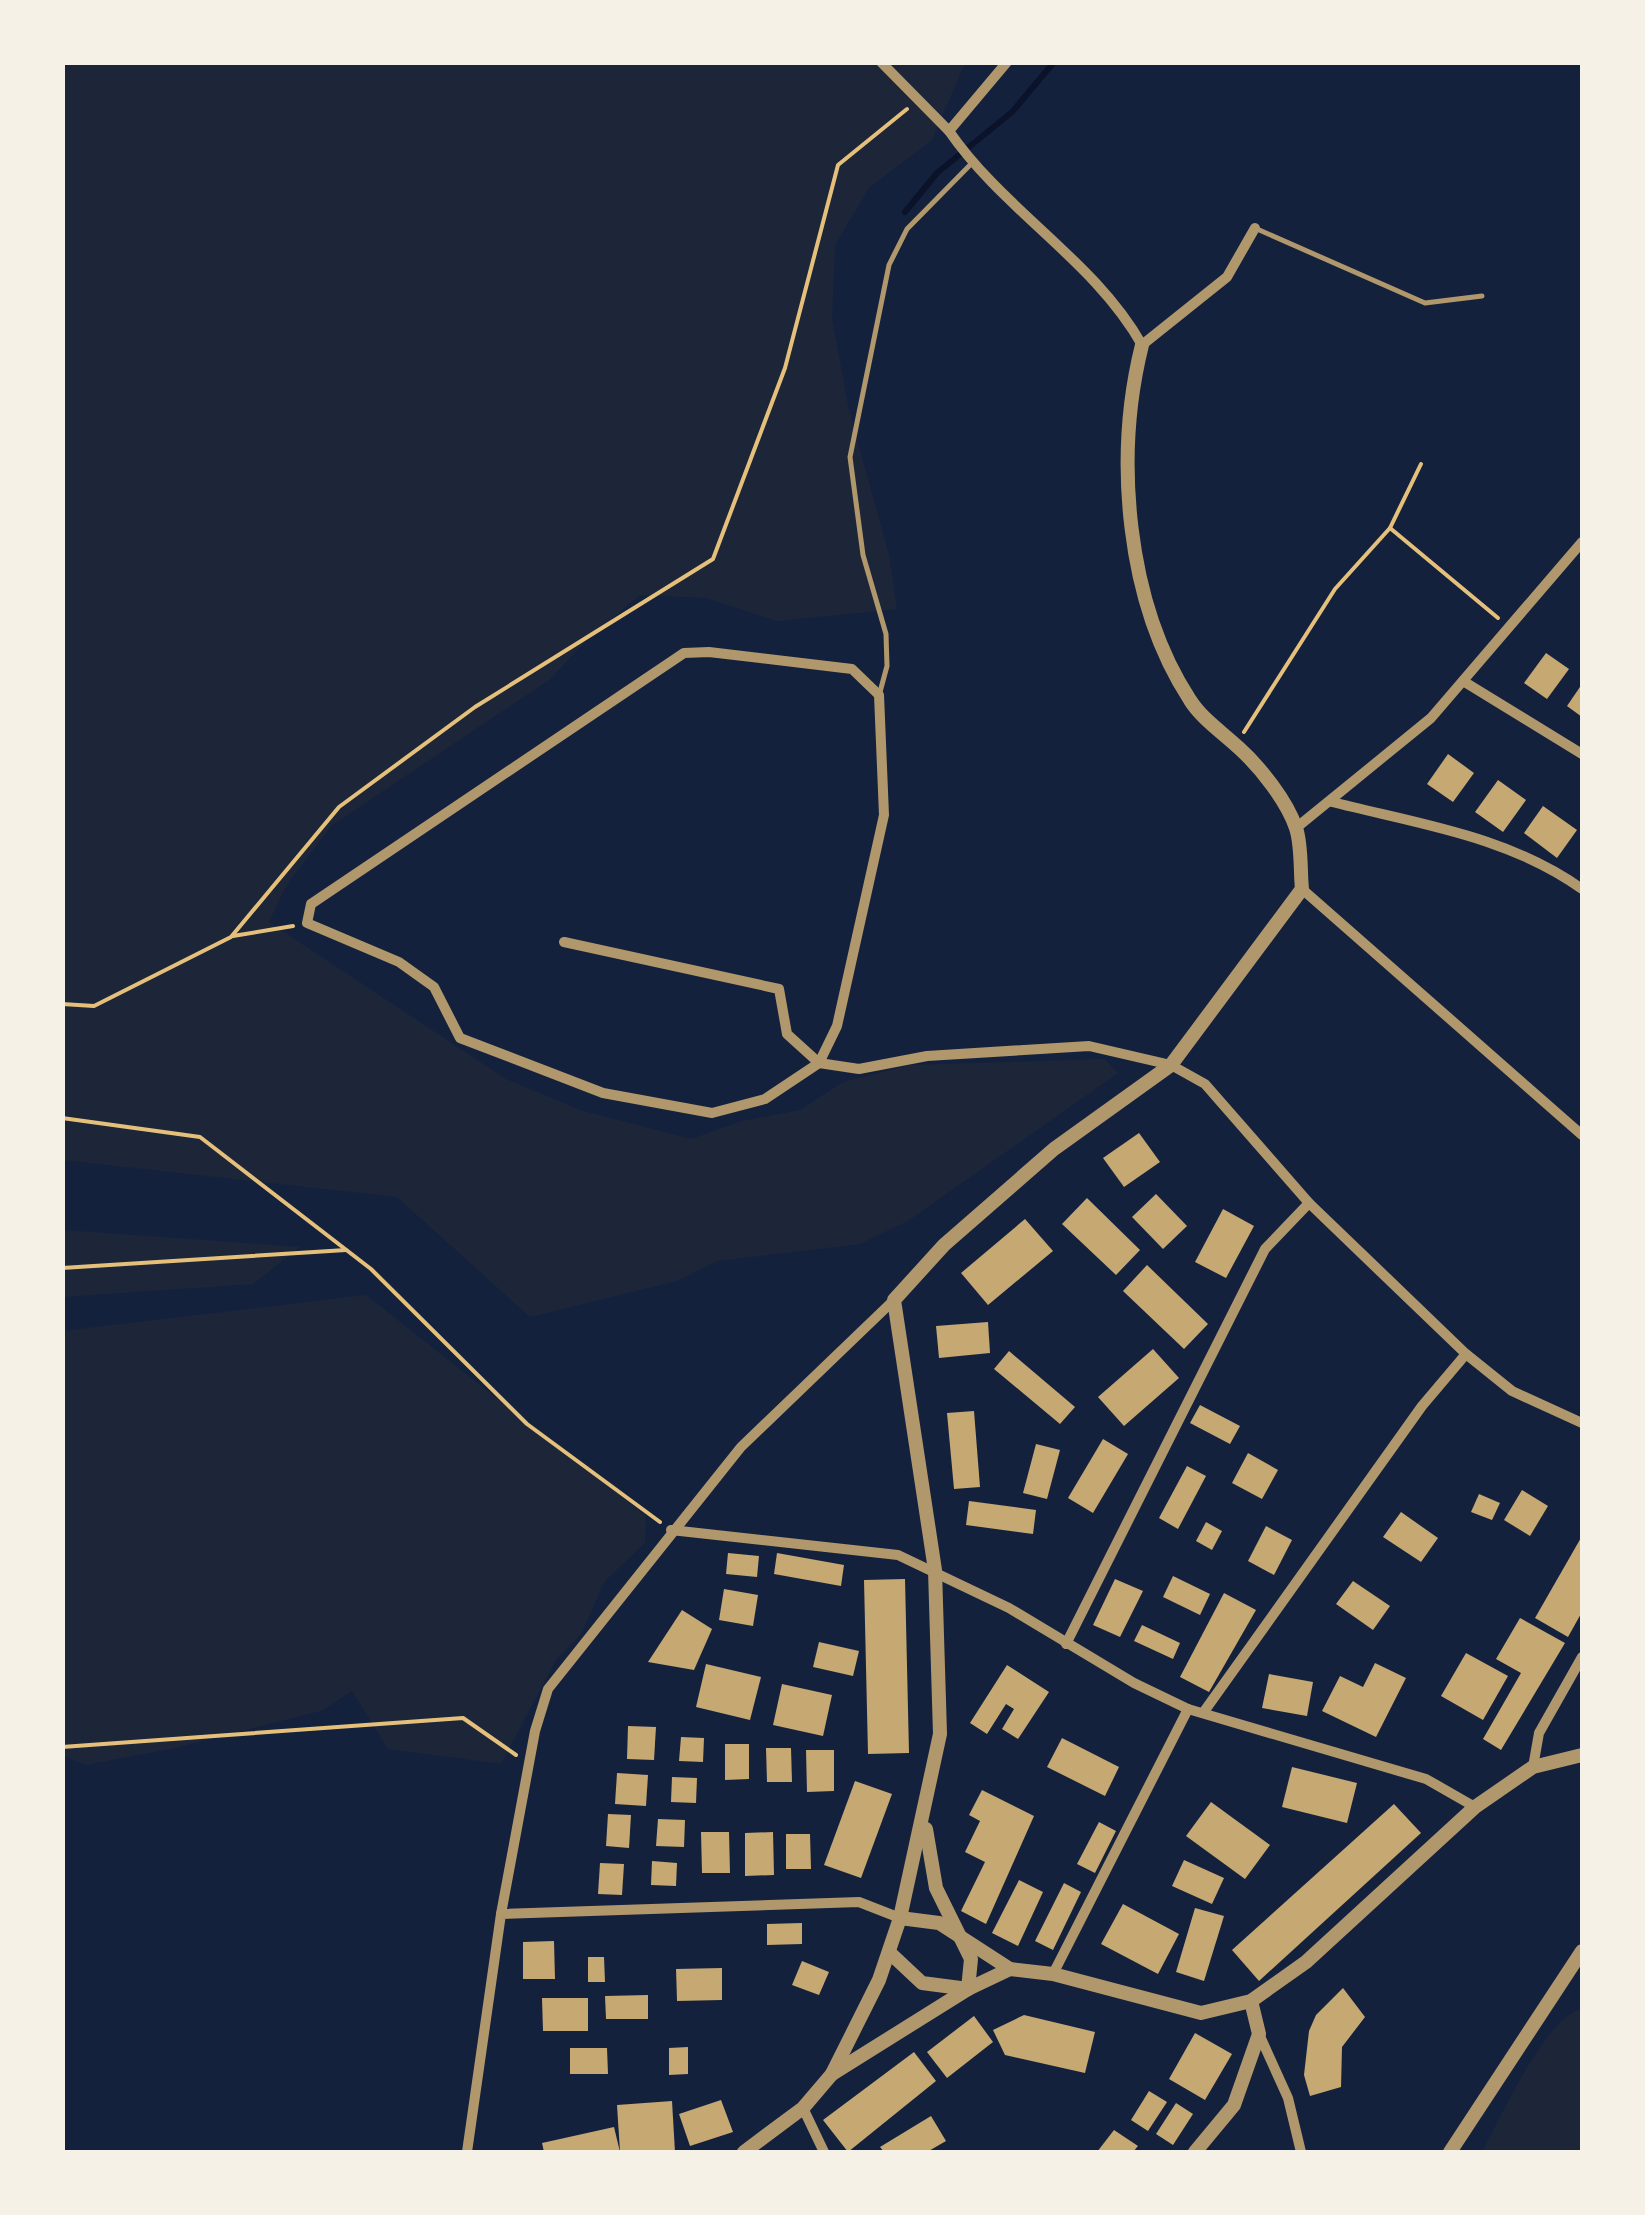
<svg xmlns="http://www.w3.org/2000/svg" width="1645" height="2215" viewBox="0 0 1645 2215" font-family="Arial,sans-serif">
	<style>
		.green { fill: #1d2539 }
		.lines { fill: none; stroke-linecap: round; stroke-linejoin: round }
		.stream { stroke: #0b132b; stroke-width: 6 }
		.building { fill: #c6a872 }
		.path { stroke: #e5c07b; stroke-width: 4 }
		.service { stroke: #b1986c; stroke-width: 5 }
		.minor { stroke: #b1986c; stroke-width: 10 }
		.tertiary { stroke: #b1986c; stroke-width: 14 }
	</style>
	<rect width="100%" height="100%" fill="#14213d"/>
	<g class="green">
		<path d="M63,63H965L932,140L869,188L835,245L832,319L849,410L889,555L897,609L777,621L706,598L640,595L589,638L549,680L331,826L286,886L269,922L506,1079L580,1110L691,1139L742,1121L800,1110L843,1082L909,1065L1105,1059L1118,1073L908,1221L860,1244L717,1261L677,1281L530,1317L397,1197L63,1160Z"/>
		<path d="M63,1230L300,1247L253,1284L63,1297Z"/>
		<path d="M366,1295L646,1516L645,1543L605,1581L581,1634L556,1660L501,1764L388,1749L352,1691L321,1711L175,1748L86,1765L63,1756L62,1331Z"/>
		<path d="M1582,2009V2152H1482C1500,2119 1546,2016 1582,2009Z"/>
	</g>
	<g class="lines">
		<path class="stream" d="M905,212L937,173L1012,112L1054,62"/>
	</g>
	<g class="building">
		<path d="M1546,653L1569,669L1547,699L1524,683Z"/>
		<path d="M1582,684V717L1567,706Z"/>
		<path d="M1448,754L1474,773L1453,802L1427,784Z"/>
		<path d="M1498,780L1526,800L1503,832L1475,812Z"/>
		<path d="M1543,806L1577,830L1557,858L1524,833Z"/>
		<path d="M1139,1133L1160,1162L1124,1187L1103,1158Z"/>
		<path d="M1156,1194L1187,1226L1163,1249L1132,1217Z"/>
		<path d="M1087,1198L1140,1250L1116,1275L1062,1224Z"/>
		<path d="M1223,1209L1254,1226L1226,1278L1195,1262Z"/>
		<path d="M1025,1219L1053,1251L988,1305L961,1273Z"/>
		<path d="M1147,1265L1208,1324L1184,1349L1123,1291Z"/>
		<path d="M988,1322L990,1353L939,1358L936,1326Z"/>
		<path d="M1153,1349L1179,1378L1124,1426L1098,1397Z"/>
		<path d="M1009,1351L1075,1407L1060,1424L994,1369Z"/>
		<path d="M1200,1405L1240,1426L1230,1444L1190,1423Z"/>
		<path d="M974,1411L980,1487L954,1489L947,1413Z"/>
		<path d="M1103,1439L1128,1454L1093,1513L1068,1498Z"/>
		<path d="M1036,1444L1060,1450L1047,1499L1023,1493Z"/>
		<path d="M1248,1453L1278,1470L1262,1499L1232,1483Z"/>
		<path d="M1187,1466L1206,1476L1178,1529L1159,1518Z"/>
		<path d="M1522,1490L1548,1506L1530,1536L1504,1520Z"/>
		<path d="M1479,1494L1500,1503L1492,1520L1471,1512Z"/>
		<path d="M969,1501L1036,1510L1033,1534L966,1525Z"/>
		<path d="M1401,1512L1438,1538L1421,1562L1383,1537Z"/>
		<path d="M1206,1522L1222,1531L1212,1550L1196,1541Z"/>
		<path d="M1266,1526L1292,1540L1274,1575L1248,1561Z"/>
		<path d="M1582,1536V1612L1568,1637L1535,1618Z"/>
		<path d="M728,1553L759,1556L757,1577L726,1574Z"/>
		<path d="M777,1553L844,1565L841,1586L774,1574Z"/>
		<path d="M1173,1576L1210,1594L1200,1615L1163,1597Z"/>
		<path d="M905,1579L909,1753L868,1754L864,1580Z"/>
		<path d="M1115,1579L1143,1591L1120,1637L1093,1625Z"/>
		<path d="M1353,1581L1390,1606L1373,1630L1336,1604Z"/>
		<path d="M724,1589L758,1595L753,1626L719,1620Z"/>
		<path d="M1224,1593L1256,1610L1209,1692L1180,1677Z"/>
		<path d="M682,1610L712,1629L694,1670L648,1662Z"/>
		<path d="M1520,1618L1565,1643L1501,1750L1483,1739L1521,1673L1496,1659Z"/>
		<path d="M1142,1625L1180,1643L1173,1659L1134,1641Z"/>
		<path d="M819,1642L859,1651L853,1676L813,1667Z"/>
		<path d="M1466,1653L1508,1676L1483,1720L1441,1696Z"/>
		<path d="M1375,1663L1406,1678L1376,1737L1322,1711L1340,1676L1363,1687Z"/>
		<path d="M706,1664L761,1677L750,1720L696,1707Z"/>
		<path d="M1007,1665L1049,1692L1018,1739L1002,1729L1014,1709L1006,1704L987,1734L970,1723Z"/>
		<path d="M1269,1674L1313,1682L1307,1716L1262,1708Z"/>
		<path d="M782,1684L832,1695L823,1736L773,1725Z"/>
		<path d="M628,1726L656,1727L654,1760L627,1759Z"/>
		<path d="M681,1737L704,1738L703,1762L679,1761Z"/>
		<path d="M1062,1738L1119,1767L1105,1796L1047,1767Z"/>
		<path d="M725,1744H749V1779L725,1780Z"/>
		<path d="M766,1748H791L792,1782H767Z"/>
		<path d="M806,1750H834V1791L807,1792Z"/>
		<path d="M1292,1767L1357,1783L1347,1823L1282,1807Z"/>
		<path d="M617,1773L648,1775L646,1806L615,1804Z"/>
		<path d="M672,1777L697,1778L696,1803L671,1802Z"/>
		<path d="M855,1781L892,1794L861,1878L824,1865Z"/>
		<path d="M982,1790L1034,1816L986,1924L961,1911L985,1862L965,1852L980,1821L969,1815Z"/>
		<path d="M1211,1802L1270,1845L1245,1879L1186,1836Z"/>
		<path d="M1394,1804L1421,1833L1259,1981L1232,1950Z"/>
		<path d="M608,1814L631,1815L629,1848L606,1846Z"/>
		<path d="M658,1819L685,1820L684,1847L656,1846Z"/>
		<path d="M1099,1822L1116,1831L1095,1873L1077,1864Z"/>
		<path d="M701,1832H729L730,1873H702Z"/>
		<path d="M773,1832L774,1875L745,1876V1833Z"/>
		<path d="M786,1834H810L811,1869H786Z"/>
		<path d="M1184,1860L1224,1878L1212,1904L1172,1886Z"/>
		<path d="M652,1861L677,1863L676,1886L651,1885Z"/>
		<path d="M600,1863L624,1864L622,1895L598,1894Z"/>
		<path d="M1019,1880L1043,1892L1018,1946L992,1933Z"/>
		<path d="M1064,1883L1081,1892L1053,1950L1035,1941Z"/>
		<path d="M1123,1904L1179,1934L1158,1974L1101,1944Z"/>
		<path d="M1195,1908L1224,1916L1204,1981L1176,1972Z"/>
		<path d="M802,1923V1944L767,1945V1924Z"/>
		<path d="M554,1941L555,1979H523V1942Z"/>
		<path d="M588,1957H604L605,1982H588Z"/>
		<path d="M802,1961L829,1972L819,1995L792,1985Z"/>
		<path d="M722,1968V2000L677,2001L676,1969Z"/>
		<path d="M1343,1988L1365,2017L1342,2047L1341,2087L1310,2096L1304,2075L1309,2031L1316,2015Z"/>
		<path d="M648,1995V2019H606L605,1996Z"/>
		<path d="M542,1998H588V2031H543Z"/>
		<path d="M1024,2015L1095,2032L1085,2073L1005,2055L993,2030Z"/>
		<path d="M974,2016L993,2042L947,2078L927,2052Z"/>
		<path d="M1195,2033L1232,2054L1205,2100L1169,2079Z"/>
		<path d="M688,2047V2074L669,2075V2048Z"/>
		<path d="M570,2048H607L608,2074H570Z"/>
		<path d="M914,2052L936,2081L848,2152L823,2120Z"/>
		<path d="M1149,2091L1167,2102L1148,2131L1131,2120Z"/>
		<path d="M721,2100L733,2132L690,2146L679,2114Z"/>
		<path d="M672,2101L675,2152H620L617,2105Z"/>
		<path d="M1176,2103L1193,2114L1173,2145L1156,2134Z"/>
		<path d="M931,2116L946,2141L927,2152H884L880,2147Z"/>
		<path d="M614,2127L620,2152H544L542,2143Z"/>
		<path d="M1114,2130L1138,2146L1133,2152H1097Z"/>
	</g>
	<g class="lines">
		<g class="path">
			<path d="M1390,528L1498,618"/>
			<path d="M1244,732L1335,589L1390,528L1421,464"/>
			<path d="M233,936L293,926"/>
			<path d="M62,1004L94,1006L231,937L339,807L475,707L713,559L785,368L838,165L907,109"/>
			<path d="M62,1118L200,1137L371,1269L527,1424L660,1522"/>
			<path d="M62,1268L346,1250"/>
			<path d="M62,1747L463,1718L516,1755"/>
		</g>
		<g class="service">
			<path d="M1257,229L1425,303L1482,296"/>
			<path d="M880,692L887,666L886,634L863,555L850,457L889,265L907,229L972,163"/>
		</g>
		<g class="minor">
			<path d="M881,62L949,131"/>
			<path d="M1007,62L949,131C1004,211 1095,261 1142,345L1227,277L1255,228"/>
			<path d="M709,652L852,669L879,695L884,815L837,1026L819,1063L765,1099L712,1113L603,1093L460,1038L434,987L399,962L307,923L311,904L684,653Z"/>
			<path d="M1463,681L1582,754"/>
			<path d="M1332,802C1419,824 1508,836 1582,889"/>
			<path d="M1296,828L1431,718L1582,542"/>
			<path d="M1302,889L1582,1135"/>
			<path d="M564,942L779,989L787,1034L819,1063L859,1069L927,1056L1089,1046L1171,1065L1205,1084L1309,1203L1466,1354L1512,1391L1582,1423"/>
			<path d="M671,1530L898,1555L1009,1608L1134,1683L1188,1709L1426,1779L1475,1807"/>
			<path d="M1066,1644L1265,1249L1309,1203"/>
			<path d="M1203,1713L1422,1406L1466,1354"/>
			<path d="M1533,1767L1539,1733L1582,1657"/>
			<path d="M501,1914L535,1731L548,1689L741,1447L894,1300"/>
			<path d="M1053,1974L1188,1709"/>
			<path d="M1259,2034L1288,2098L1301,2152"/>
			<path d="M803,2108L824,2152"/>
			<path d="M467,2152L501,1914L859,1902L900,1918"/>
		</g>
		<g class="tertiary">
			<path d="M926,1829L936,1888L971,1959L968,1989"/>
			<path d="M900,1918L939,1923L1010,1969L1053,1974L1201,2013L1251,2001L1306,1962L1475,1807L1533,1767L1582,1755"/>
			<path d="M890,1953L922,1983L968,1989"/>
			<path d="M832,2074L968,1989L1010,1969"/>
			<path d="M744,2152L803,2108L832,2074L879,1980L900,1918L940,1734L935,1570L894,1300L944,1245L1054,1149L1171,1065L1302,889C1300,871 1302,846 1296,828C1287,801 1260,767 1239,748C1223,733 1201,718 1190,700C1126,602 1114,457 1142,345"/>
			<path d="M1195,2152L1234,2105L1259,2034L1251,2001"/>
			<path d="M1450,2152L1582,1951"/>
		</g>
	</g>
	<rect width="1645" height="2215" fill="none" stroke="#f6f1e7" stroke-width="130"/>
</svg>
